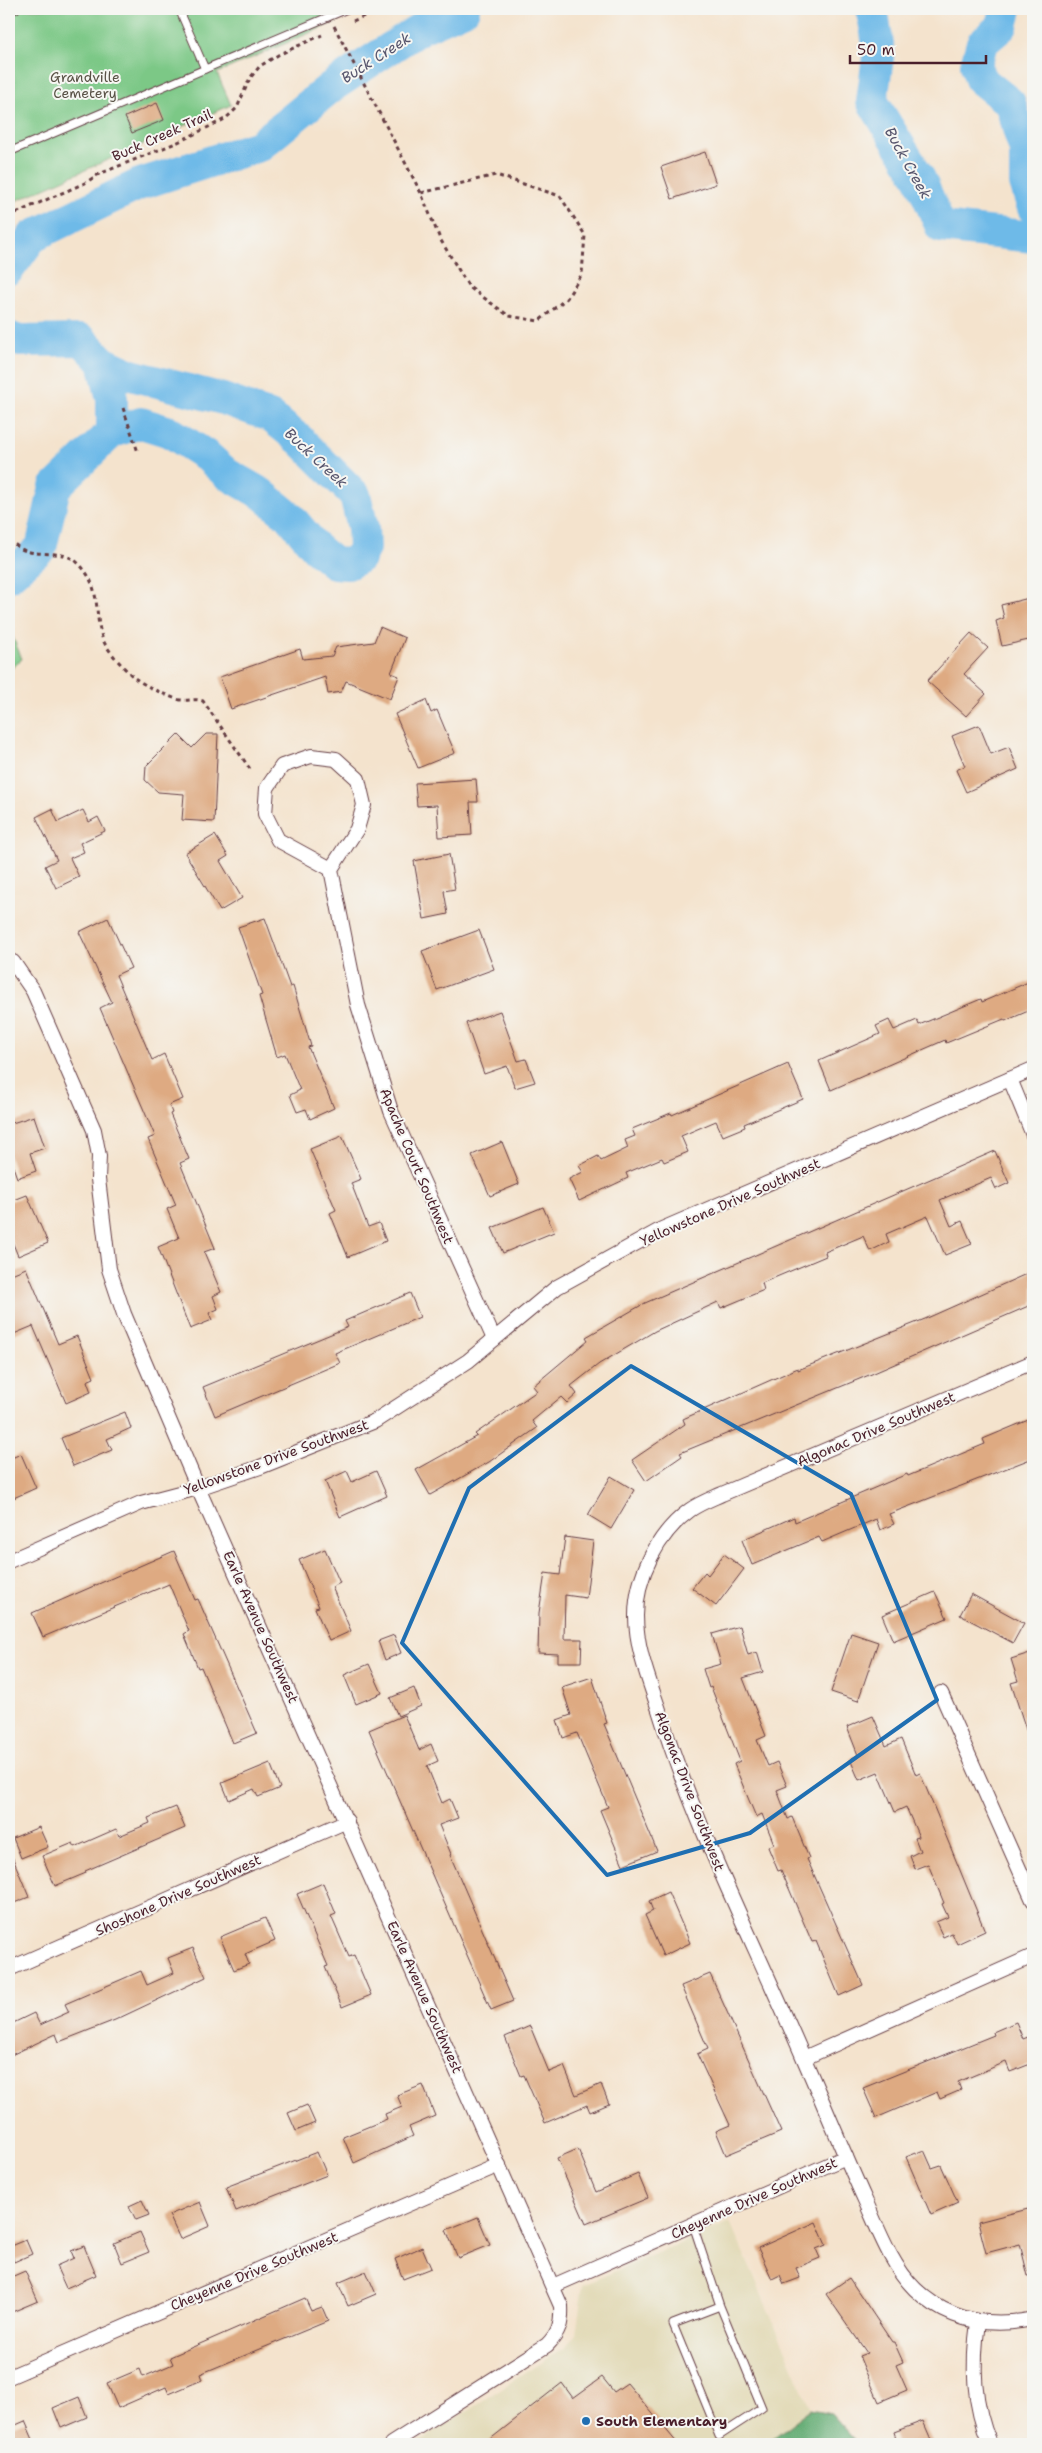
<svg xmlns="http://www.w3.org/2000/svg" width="1042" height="2453" viewBox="0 0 1042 2453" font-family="'Shantell Sans',sans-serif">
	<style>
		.built { fill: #e3dbba }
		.green { fill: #7bc886; stroke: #627458 }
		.forest { fill: #64ac73; stroke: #57664f }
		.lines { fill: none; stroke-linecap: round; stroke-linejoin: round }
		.river { stroke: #6ebae8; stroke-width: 32 }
		.building { fill: #deaa82 }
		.service-casing { stroke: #643c43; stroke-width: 9 }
		.minor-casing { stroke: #643c43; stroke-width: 16 }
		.path { stroke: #643c43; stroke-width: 3; stroke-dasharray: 4 4; stroke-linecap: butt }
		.service { stroke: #fff; stroke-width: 7 }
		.minor { stroke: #fff; stroke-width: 14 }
		.marked { fill: none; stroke: #1f6fb2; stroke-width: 4; stroke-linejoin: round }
		.poi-dot { fill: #1f6fb2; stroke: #f6f6f2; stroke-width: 2 }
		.labels { text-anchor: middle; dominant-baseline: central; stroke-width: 4; stroke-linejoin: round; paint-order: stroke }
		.park-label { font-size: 14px; fill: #595246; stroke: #f6f6f2 }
		.street-label { font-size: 14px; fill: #4a1f2b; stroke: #f6f6f2 }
		.poi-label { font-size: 14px; font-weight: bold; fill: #4a1f2b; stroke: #f6f6f2; text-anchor: start }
		.water-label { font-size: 15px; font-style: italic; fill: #57556d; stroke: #f6f6f2 }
	</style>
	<rect width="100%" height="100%" fill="#f6f6f2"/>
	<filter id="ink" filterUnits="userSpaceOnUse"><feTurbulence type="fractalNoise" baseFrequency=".02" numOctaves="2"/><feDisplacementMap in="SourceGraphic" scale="10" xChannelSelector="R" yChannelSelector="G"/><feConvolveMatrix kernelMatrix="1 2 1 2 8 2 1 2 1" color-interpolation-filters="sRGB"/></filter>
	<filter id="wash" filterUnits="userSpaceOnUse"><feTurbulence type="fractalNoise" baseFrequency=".0096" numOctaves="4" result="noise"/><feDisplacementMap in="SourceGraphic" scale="20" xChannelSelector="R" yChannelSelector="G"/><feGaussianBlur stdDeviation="1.12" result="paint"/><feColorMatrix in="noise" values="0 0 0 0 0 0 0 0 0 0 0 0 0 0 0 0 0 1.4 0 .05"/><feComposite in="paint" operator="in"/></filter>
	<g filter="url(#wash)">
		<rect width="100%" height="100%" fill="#f4e3cd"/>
		<path class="built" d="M730,2222L811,2409L765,2444H416L565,2347L576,2334L583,2285Z"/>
		<g class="green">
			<path d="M9,9H365L217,73L231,105L9,204Z"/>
			<path d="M9,628L22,659L9,671Z"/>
		</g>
		<path class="forest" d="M811,2409L831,2413L859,2444H765Z"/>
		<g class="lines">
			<g class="river">
				<path d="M872,9L879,50L872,101L920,179L941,227L1033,237"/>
				<path d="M1006,9L1002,26L982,43L976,65L980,79L1010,103L1025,151V183L1033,208"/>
				<path d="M9,269L33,236L140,184L259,146L331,87L421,28L464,9"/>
				<path d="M9,337L19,341L82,340L103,362L112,399V432L55,487L41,548L9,576"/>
				<path d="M103,362L131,375L223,399L270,416L300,440L355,495L363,528L364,548L359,558L348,564L334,563L316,548L291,518L262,494L227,474L207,456L170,432L141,423L112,432"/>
			</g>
		</g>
		<g id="blocks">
			<g class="building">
				<path d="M157,103L164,120L132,133L125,117Z"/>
				<path d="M705,152L716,184L672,199L661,167Z"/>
				<path d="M1033,597V639L1002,646L996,621L1004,618L1001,605Z"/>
				<path d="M380,627L405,638L391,673L399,676L390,699L346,681L341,692L328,694L325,677L231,709L220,677L300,649L303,659L332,656L336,647L374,642Z"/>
				<path d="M971,633L988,648L964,674L986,694L966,716L927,681Z"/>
				<path d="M426,700L431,713L437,710L455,753L418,768L395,714Z"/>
				<path d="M979,725L991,754L1009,747L1018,769L966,792L956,770L965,766L952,736Z"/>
				<path d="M178,734L192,748L206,734H218L214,822L182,820L184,794L158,792L145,780L146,766Z"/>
				<path d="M476,779L478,802H470L472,835L439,837L437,805L417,806L415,783Z"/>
				<path d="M52,809L58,822L83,810L89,822L98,817L105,831L80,843L84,852L70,858L79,877L56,888L45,866L57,860L36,817Z"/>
				<path d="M215,835L228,856L220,861L242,898L220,911L185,853Z"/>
				<path d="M449,854L455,889L444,891L448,914L424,919L414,861Z"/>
				<path d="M108,918L131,968L116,975L152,1060L164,1054L183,1099L169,1105L172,1113L170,1114L189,1159L180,1163L215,1248L204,1252L221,1292L213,1296L218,1309L209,1313L212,1320L190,1329L158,1247L179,1238L167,1209L176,1205L148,1139L155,1136L100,1008L112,1002L79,932Z"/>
				<path d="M265,918L290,987L293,986L311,1046L308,1047L334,1108L310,1119L306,1109L297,1112L290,1095L300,1090L285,1054L277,1057L259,996L262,995L238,927Z"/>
				<path d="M479,930L494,969L437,990L422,951Z"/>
				<path d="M1033,980V1009L1005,1021L1004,1019L946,1043L945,1040L831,1090L819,1061L880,1034L876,1026L889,1020L894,1030L917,1020L919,1025L981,999L982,1002Z"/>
				<path d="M500,1011L518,1061L526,1059L535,1082L515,1088L507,1066L484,1074L466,1023Z"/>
				<path d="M788,1064L803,1099L744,1124L745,1127L723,1136L716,1121L681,1136L688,1152L664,1162L662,1158L626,1173L628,1178L579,1201L569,1179L583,1172L579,1166L598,1156L601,1161L628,1148L625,1140L635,1136L632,1129L671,1113L672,1115Z"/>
				<path d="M34,1116L45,1148L30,1153L36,1171L17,1178L9,1155V1124Z"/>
				<path d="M342,1136L361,1179L351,1183L368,1227L379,1223L386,1241L348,1257L330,1213L336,1210L310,1149Z"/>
				<path d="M502,1142L519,1184L490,1196L472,1155Z"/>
				<path d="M995,1151L1009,1183L996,1189L991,1178L940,1200L951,1226L962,1221L972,1244L945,1255L928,1216L886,1234L889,1242L870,1251L863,1236L825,1252L826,1256L762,1283L764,1290L721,1308L718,1302L655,1331L599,1364L571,1386L577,1394L567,1403L561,1397L532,1421L537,1428L489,1462L430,1495L416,1470L477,1436L475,1434L537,1391L533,1386L588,1340L586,1337L645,1303Z"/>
				<path d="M27,1195L48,1243L18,1256L9,1234V1202Z"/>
				<path d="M543,1207L554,1232L503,1253L492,1228Z"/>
				<path d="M26,1268L58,1344L77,1336L94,1378L87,1381L91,1392L66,1403L33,1326L9,1336V1275Z"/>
				<path d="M1033,1271V1304L874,1373L680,1453L682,1456L646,1481L632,1460L685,1424L683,1419L798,1368V1370L925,1319Z"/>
				<path d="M410,1293L420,1317L335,1353L340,1363L215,1416L203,1387L348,1327L345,1321Z"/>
				<path d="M125,1412L131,1428L107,1439L112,1450L73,1466L61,1438Z"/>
				<path d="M1033,1418V1458L889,1514L894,1524L880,1530L876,1519L822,1542L819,1537L752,1565L742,1540L794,1517L795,1522L907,1474L908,1476L985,1444L983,1439Z"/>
				<path d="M21,1454L36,1488L9,1500V1459Z"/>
				<path d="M347,1471L352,1482L376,1471L387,1496L340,1517L325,1481Z"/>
				<path d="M611,1476L634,1490L611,1529L588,1515Z"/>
				<path d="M565,1537L593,1541L586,1598L565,1595L564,1639H582L581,1662H558V1654L538,1653L539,1613L545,1573L560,1575Z"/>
				<path d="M325,1549L340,1583L332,1587L351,1631L329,1641L315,1608L319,1607L299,1560Z"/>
				<path d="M174,1551L195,1600L198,1599L257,1733L233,1743L201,1667L198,1668L184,1634L189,1631L169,1584L43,1637L32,1613Z"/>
				<path d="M724,1554L744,1569L716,1606L692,1588L705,1572L708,1575Z"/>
				<path d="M935,1592L947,1618L893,1641L882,1615Z"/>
				<path d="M971,1594L1024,1623L1013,1643L960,1615Z"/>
				<path d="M740,1626L748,1655L757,1652L763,1672L743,1678L766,1736L757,1740L768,1766L777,1762L787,1786L777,1790L788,1819L792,1817L809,1858L807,1859L863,1985L839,1996L816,1941L812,1942L781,1870L778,1871L768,1847L774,1844L762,1814L756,1817L734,1764L740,1761L711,1687L709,1688L703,1669L721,1664L712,1634Z"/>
				<path d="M851,1633L878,1642L858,1701L831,1692Z"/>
				<path d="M394,1635L401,1653L385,1660L378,1641Z"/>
				<path d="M1033,1652V1742H1030L1011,1683L1018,1681L1011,1659Z"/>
				<path d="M369,1664L382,1693L356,1704L344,1675Z"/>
				<path d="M592,1677L607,1723L604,1724L657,1851L623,1865L600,1810L608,1807L577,1733L563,1738L557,1720L571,1715L562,1687Z"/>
				<path d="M414,1688L421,1706L398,1716L390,1698Z"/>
				<path d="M404,1715L419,1750L431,1744L438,1761L427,1766L442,1803L450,1799L458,1818L439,1825L451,1854L450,1855L513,2001L491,2010L369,1730Z"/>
				<path d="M873,1716L886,1746L901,1739L916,1775L920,1773L985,1931L957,1944L952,1933L943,1937L936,1922L948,1917L942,1904L944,1903L928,1864L915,1869L910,1856L920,1851L915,1838L919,1837L906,1807L895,1812L878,1772L859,1780L850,1759L858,1755L847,1727Z"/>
				<path d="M270,1763L280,1788L258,1797L254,1789L229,1800L222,1783Z"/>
				<path d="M176,1807L185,1828L85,1871L86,1873L55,1886L42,1856L73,1843L75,1847L116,1829L119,1836L150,1823L148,1818Z"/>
				<path d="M39,1827L48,1847L21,1858L13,1838Z"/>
				<path d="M9,1849L29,1897L9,1905Z"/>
				<path d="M323,1883L336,1914L331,1916L349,1957L354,1955L371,1995L342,2007L325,1967L328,1966L297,1894Z"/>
				<path d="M668,1892L690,1943L663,1956L645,1915L653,1911L649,1901Z"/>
				<path d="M265,1918L275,1941L245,1954L249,1964L234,1970L220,1937Z"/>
				<path d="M193,1948L206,1977L115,2020L59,2042L56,2034L9,2056V2025L34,2013L40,2025L69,2012L65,2004L141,1971L147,1985L174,1973L168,1958Z"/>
				<path d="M710,1974L781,2132L726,2155L716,2131L730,2125L697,2054L708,2049L681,1986Z"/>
				<path d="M1016,2022L1023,2039L1033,2035V2063L1010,2072L1006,2062L958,2082L961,2090L940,2099L937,2092L876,2118L863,2088L994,2035L993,2032Z"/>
				<path d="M530,2026L549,2072L564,2066L576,2095L601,2084L609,2104L590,2112L587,2105L545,2123L524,2075L521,2076L505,2037Z"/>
				<path d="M423,2085L435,2116L409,2127L413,2136L354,2163L343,2137L387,2119L385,2114L402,2107L397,2095Z"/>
				<path d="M307,2105L315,2123L296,2131L288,2113Z"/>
				<path d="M578,2149L596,2192L638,2174L648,2198L586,2224L557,2158Z"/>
				<path d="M924,2150L932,2168L941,2165L958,2203L931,2215L906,2157Z"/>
				<path d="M317,2152L327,2175L236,2211L226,2187Z"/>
				<path d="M142,2200L149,2215L136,2220L129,2206Z"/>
				<path d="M200,2202L210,2226L180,2239L169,2215Z"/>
				<path d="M1028,2209L1033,2230V2275L1028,2276L1020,2244L986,2253L978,2222Z"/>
				<path d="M478,2217L490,2245L458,2258L446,2230Z"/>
				<path d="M816,2222L826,2245L816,2249L820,2258L796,2268L800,2278L784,2284L780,2275L772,2279L758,2248Z"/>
				<path d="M140,2232L149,2252L122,2263L114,2243Z"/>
				<path d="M26,2240L32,2254L14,2262L9,2247Z"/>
				<path d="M84,2246L96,2275L66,2288L56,2266L74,2258L71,2251Z"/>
				<path d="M422,2247L431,2268L403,2279L395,2259Z"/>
				<path d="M25,2271L38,2301L12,2312L9,2304V2278Z"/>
				<path d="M366,2271L376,2294L348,2306L338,2283Z"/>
				<path d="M849,2278L892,2342H894L903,2362L896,2365L907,2390L879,2402L859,2356L867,2353L826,2294Z"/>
				<path d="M305,2298L311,2311L322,2307L328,2321L200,2374L202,2380L169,2394L166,2387L118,2408L107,2383L140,2369L143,2377L173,2364L170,2357Z"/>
				<path d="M602,2377L614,2392L627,2383L678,2444H484L562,2383L573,2398Z"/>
				<path d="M79,2397L87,2417L61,2428L53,2408Z"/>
				<path d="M25,2421L35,2444H9V2428Z"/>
				<path d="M923,2421L933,2444H898L894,2432Z"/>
			</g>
		</g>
	</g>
	<g filter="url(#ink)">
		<use href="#blocks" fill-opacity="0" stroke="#643c43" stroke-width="1"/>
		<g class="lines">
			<g class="service-casing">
				<g id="service">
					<path d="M179,9L205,69"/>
					<path d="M9,12L16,9"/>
					<path d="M9,152L347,9"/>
					<path d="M693,2225L720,2306L762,2408L719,2436L673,2324L720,2306"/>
				</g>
			</g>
			<g class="minor-casing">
				<g id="minor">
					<path d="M331,869L278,840L265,814L267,788L282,766L311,756L336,759L358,779L364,805L357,829L331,869L358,1005L391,1111L494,1339"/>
					<path d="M9,961L13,962L33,991L94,1130L99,1156L98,1179L109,1269L124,1314L198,1488L561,2306C562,2323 559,2333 547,2345L391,2444"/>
					<path d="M1010,1079L1033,1135"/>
					<path d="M1033,1362L722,1494C711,1499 700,1503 690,1510C658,1533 636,1576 636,1616C636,1648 649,1680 659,1710C696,1830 755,1944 804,2059C825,2107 844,2154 865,2200C879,2231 891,2265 915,2289C948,2321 989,2328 1033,2319"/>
					<path d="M9,1561L141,1503L198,1488L260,1467L375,1421L468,1361L557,1287L662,1229L1033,1069"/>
					<path d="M941,1693L1033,1900"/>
					<path d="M9,1969L347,1821"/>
					<path d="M804,2058L1033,1956"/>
					<path d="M553,2286L846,2157"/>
					<path d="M978,2322C972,2365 973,2404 990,2444"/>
					<path d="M9,2377L499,2165"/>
				</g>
			</g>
			<g class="path">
				<path d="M353,21L380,9"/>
				<path d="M334,26L421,193L440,239L469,287L509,316L539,321L567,298L582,274L585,235L560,196L496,175L421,193"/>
				<path d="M9,216L85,183L99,174L178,142L225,119L237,108L250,78L260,66L278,55L322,35"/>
				<path d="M123,408L138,452"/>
				<path d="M9,539C12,542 16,546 21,549C39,558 63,548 78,563C104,588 92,616 104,642C108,651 128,673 136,679C144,685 172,699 181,700C190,701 194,698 203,701L250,769"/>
			</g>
			<use href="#service" class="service"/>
			<use href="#minor" class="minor"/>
		</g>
	</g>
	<path class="marked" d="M631,1366L851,1494L937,1700L750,1833L607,1875L402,1643L469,1488Z"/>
	<circle class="poi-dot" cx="586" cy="2421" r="5"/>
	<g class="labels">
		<g class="park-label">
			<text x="85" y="77">Grandville<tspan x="85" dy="16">Cemetery</tspan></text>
		</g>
		<g class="street-label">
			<text transform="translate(162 135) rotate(-24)">Buck Creek Trail</text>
			<text transform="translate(417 1166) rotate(67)">Apache Court Southwest</text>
			<text transform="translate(730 1202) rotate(-24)">Yellowstone Drive Southwest</text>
			<text transform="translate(876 1429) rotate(-23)">Algonac Drive Southwest</text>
			<text transform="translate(276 1457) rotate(-20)">Yellowstone Drive Southwest</text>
			<text transform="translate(261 1627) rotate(66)">Earle Avenue Southwest</text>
			<text transform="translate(690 1791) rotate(69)">Algonac Drive Southwest</text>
			<text transform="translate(178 1895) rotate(-24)">Shoshone Drive Southwest</text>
			<text transform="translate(425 1997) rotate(66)">Earle Avenue Southwest</text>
			<text transform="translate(754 2198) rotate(-24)">Cheyenne Drive Southwest</text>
			<text transform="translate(254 2271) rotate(-23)">Cheyenne Drive Southwest</text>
		</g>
		<g class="poi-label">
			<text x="596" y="2421">South Elementary</text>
		</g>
		<g class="water-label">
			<text transform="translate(376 58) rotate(-33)">Buck Creek</text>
			<text transform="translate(908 163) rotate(61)">Buck Creek</text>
			<text transform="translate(316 458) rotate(43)">Buck Creek</text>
		</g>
	</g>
	<rect width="1042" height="2453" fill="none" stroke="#f6f6f2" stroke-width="30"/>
	<path d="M850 55v8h136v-8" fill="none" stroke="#4a1f2b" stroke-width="2.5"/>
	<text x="857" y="55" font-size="15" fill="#4a1f2b" stroke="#f6f6f2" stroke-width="4" paint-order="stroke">50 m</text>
</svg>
